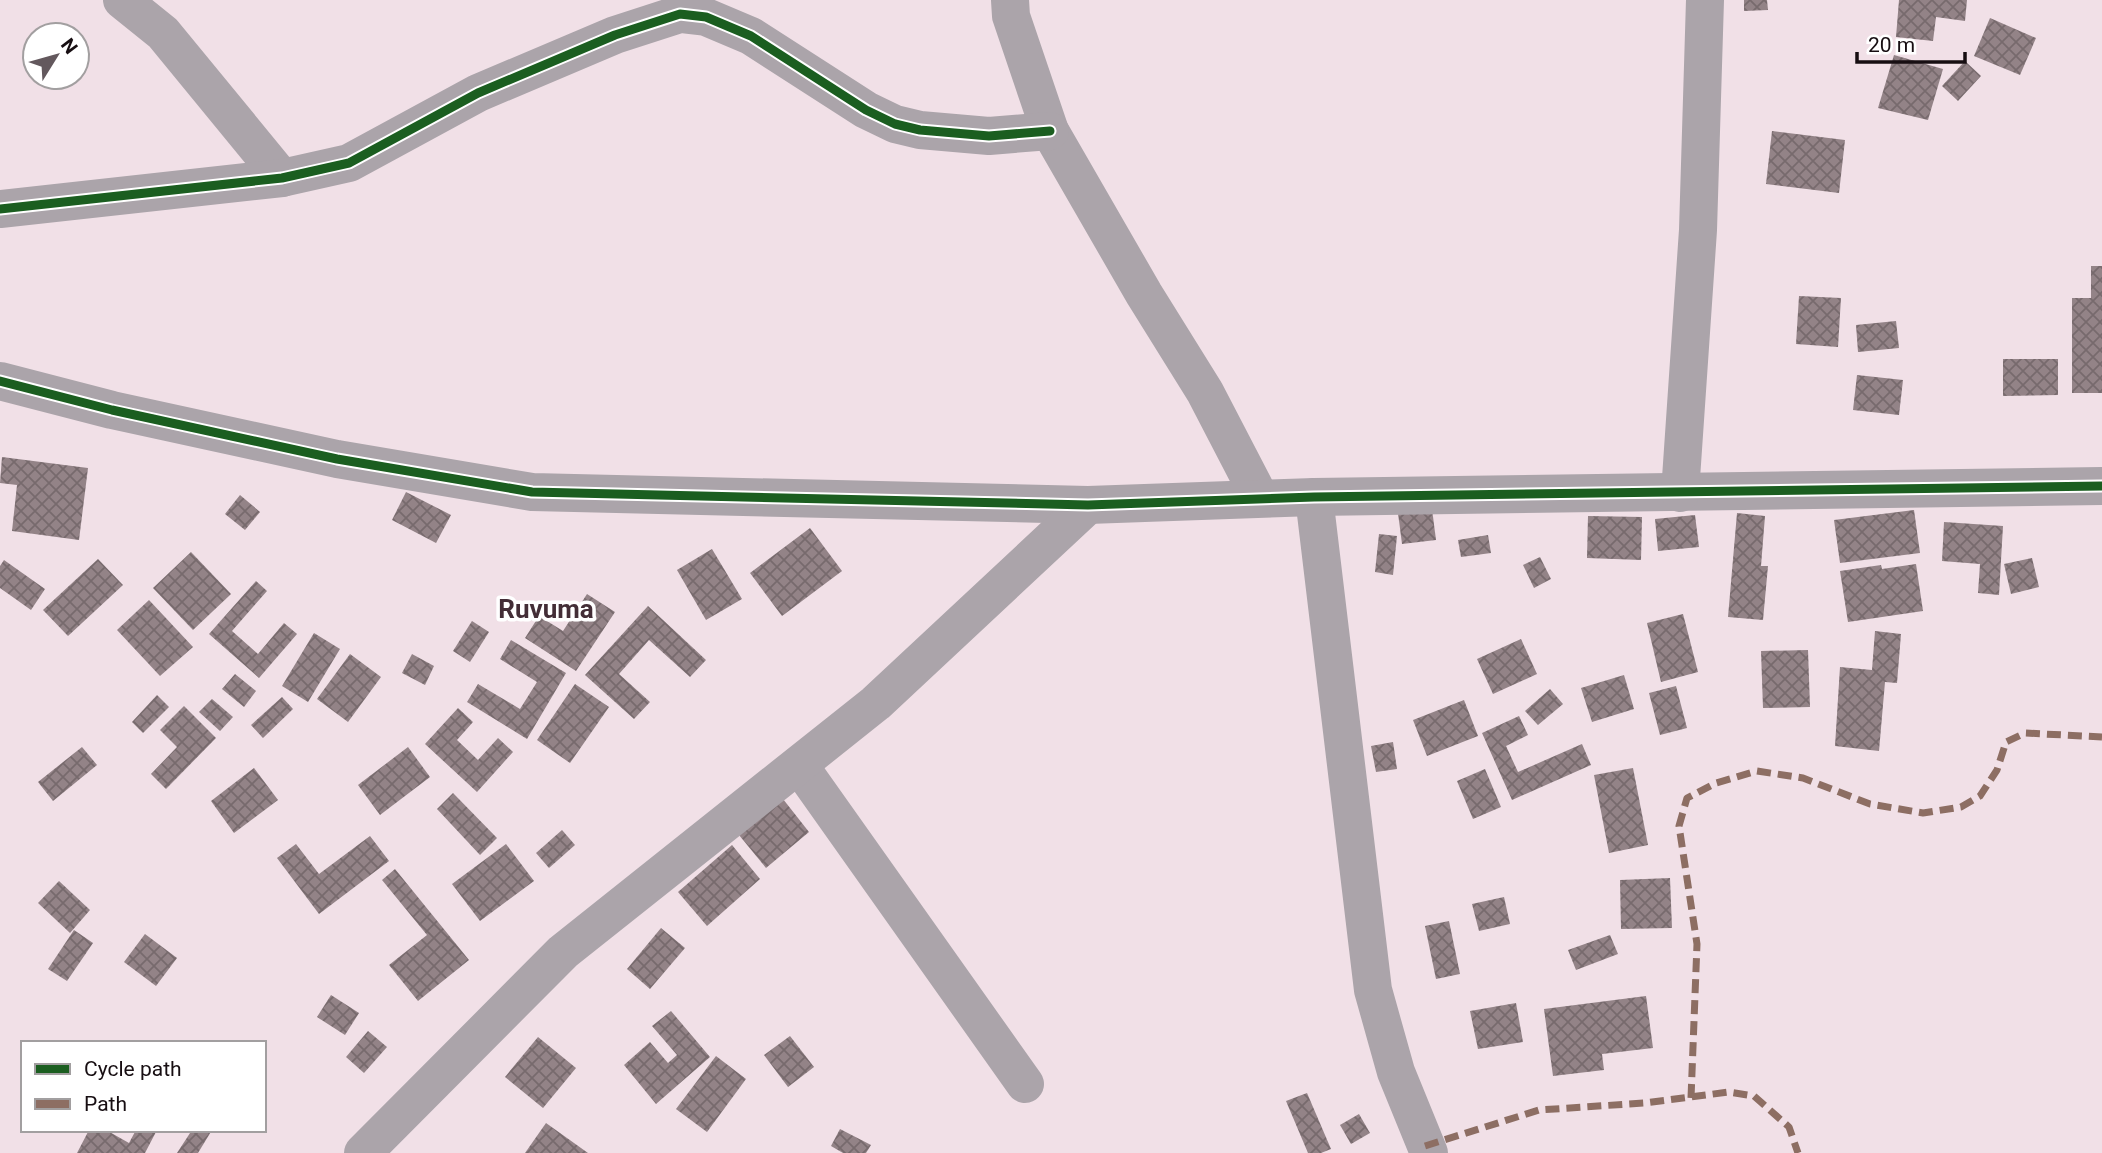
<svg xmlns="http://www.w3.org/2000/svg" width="2102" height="1153" viewBox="0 0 2102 1153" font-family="Roboto,sans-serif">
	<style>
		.building { fill: url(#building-cross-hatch) }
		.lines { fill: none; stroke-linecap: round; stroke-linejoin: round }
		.minor { stroke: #aba4aa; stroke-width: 38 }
		.quiet { stroke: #8d6e63; stroke-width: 7; stroke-dasharray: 14 7; stroke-linecap: butt }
		.cycleway-casing { stroke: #fff; stroke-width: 13 }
		.cycleway { stroke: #1b5e20; stroke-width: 9 }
		.labels { text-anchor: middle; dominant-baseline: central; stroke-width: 7; stroke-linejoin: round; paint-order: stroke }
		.quarter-label { font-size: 26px; font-weight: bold; fill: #432d36; stroke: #fff }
	</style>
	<defs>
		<pattern id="building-cross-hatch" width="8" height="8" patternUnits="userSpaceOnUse" patternTransform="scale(1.75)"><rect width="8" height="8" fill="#938387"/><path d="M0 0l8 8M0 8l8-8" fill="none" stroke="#776a6d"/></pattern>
	</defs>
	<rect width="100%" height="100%" fill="#f1e0e7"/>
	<g class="building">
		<path d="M1744,0H1767L1768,10L1744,11Z"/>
		<path d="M1899,0H1967L1965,21L1936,17L1933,41L1896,37Z"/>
		<path d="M1990,18L2036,38L2020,75L1974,56Z"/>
		<path d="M1894,55L1943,69L1928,120L1878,108Z"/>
		<path d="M1965,61L1981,76L1958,101L1942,86Z"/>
		<path d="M1772,131L1845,140L1839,193L1766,184Z"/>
		<path d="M2091,266H2102V393H2072V298H2091Z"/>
		<path d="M1799,296L1841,298L1838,347L1796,344Z"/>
		<path d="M1896,321L1899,348L1858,352L1856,325Z"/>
		<path d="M2003,359H2058V395L2003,396Z"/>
		<path d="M1857,375L1903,380L1899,415L1853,410Z"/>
		<path d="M2,457L88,468L79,540L12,531L17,485L0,483Z"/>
		<path d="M406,492L451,515L436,543L392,520Z"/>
		<path d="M240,495L260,512L245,530L225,514Z"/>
		<path d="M1432,509L1436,540L1402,544L1398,513Z"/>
		<path d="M1914,510L1920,553L1840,563L1834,520Z"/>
		<path d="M1737,513L1765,516L1761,566H1768L1763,620L1728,617Z"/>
		<path d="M1695,515L1699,547L1658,551L1655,519Z"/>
		<path d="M1588,516L1642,517L1641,560L1587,558Z"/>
		<path d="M1944,522L2003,526L1999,595L1978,593L1980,564L1942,561Z"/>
		<path d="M810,528L842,571L782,616L750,573Z"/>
		<path d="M1379,534L1397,536L1393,575L1375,572Z"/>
		<path d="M1488,535L1491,553L1461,557L1458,540Z"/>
		<path d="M712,549L742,599L706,620L677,570Z"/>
		<path d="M191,552L231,594L193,630L153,588Z"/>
		<path d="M1540,557L1551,579L1534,588L1523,565Z"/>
		<path d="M2032,558L2039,587L2011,594L2004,564Z"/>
		<path d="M98,559L123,585L68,636L43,610Z"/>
		<path d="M4,560L45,589L31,610L0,588V566Z"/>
		<path d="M1916,564L1923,611L1848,622L1840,571L1881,565L1882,569Z"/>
		<path d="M256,581L267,591L232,631L258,654L284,623L297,634L259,678L209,634Z"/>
		<path d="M587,594L615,612L576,671L525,638L539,616L563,631Z"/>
		<path d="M149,600L193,647L160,676L117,630Z"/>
		<path d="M648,606L706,660L690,677L649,640L619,674L650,702L634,719L585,675Z"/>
		<path d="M1683,614L1698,672L1661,682L1647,623Z"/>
		<path d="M472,621L489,632L470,662L453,651Z"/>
		<path d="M1875,631L1901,634L1897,683L1885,682L1879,751L1835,746L1840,667L1872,670Z"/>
		<path d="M314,633L340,649L308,702L282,686Z"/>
		<path d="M1521,639L1537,674L1493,694L1477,659Z"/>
		<path d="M511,640L566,673L527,739L467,702L478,684L520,709L537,682L500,659Z"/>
		<path d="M1808,650L1810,707L1763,708L1761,651Z"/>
		<path d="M350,654L381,677L348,722L317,699Z"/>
		<path d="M412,654L434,666L425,685L402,673Z"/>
		<path d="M235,674L256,691L244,707L222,689Z"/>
		<path d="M1624,675L1634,709L1592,722L1581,688Z"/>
		<path d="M575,684L609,707L570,763L537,740Z"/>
		<path d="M1676,686L1687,728L1660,735L1649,693Z"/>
		<path d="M1550,689L1563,704L1538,725L1525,711Z"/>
		<path d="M157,695L169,707L143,733L132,722Z"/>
		<path d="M282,697L293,709L263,738L251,725Z"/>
		<path d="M212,699L233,717L220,731L199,712Z"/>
		<path d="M1464,700L1478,736L1427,756L1413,720Z"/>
		<path d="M184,706L216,738L166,789L151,774L177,747L160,730Z"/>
		<path d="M458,708L473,722L457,740L478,760L498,738L513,752L477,792L425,744Z"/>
		<path d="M1519,716L1528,735L1506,746L1518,772L1582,744L1591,765L1512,800L1482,733Z"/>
		<path d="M1393,742L1397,769L1376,772L1371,746Z"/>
		<path d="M82,747L97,765L53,801L38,782Z"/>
		<path d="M408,747L430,777L380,815L358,785Z"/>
		<path d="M254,768L278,800L234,833L211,801Z"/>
		<path d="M1633,768L1648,845L1609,853L1594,775Z"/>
		<path d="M1485,769L1501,807L1473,819L1457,781Z"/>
		<path d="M453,793L497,838L480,855L437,809Z"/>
		<path d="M783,799L809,832L766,868L739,835Z"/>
		<path d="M562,830L575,845L549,868L536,853Z"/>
		<path d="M370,836L389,861L319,914L277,858L296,844L319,874Z"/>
		<path d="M506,844L534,881L480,921L452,884Z"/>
		<path d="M732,845L760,879L707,926L678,892Z"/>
		<path d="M395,869L469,960L418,1001L389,965L427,935L382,880Z"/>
		<path d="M1670,878L1672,928L1621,929L1620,880Z"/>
		<path d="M59,881L90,910L70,933L38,903Z"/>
		<path d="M1504,897L1510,924L1479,931L1472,904Z"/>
		<path d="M1449,921L1460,974L1436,979L1425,926Z"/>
		<path d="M661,928L685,948L650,989L627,969Z"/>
		<path d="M74,930L93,943L67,981L48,969Z"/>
		<path d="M145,934L177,958L156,986L124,962Z"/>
		<path d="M1610,935L1618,954L1576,970L1568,950Z"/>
		<path d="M331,995L359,1013L345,1035L317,1017Z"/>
		<path d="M1646,996L1653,1048L1602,1054L1604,1070L1553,1076L1544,1009Z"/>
		<path d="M1516,1003L1523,1042L1478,1049L1470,1011Z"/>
		<path d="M671,1011L710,1057L656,1104L624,1065L650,1042L668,1063L677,1055L652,1026Z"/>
		<path d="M368,1031L387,1047L364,1073L346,1057Z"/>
		<path d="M790,1036L814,1067L788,1087L764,1055Z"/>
		<path d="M538,1037L576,1068L543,1108L505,1077Z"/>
		<path d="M716,1056L746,1079L707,1132L676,1109Z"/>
		<path d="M1307,1093L1331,1149L1321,1153H1308L1286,1101Z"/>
		<path d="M1359,1114L1370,1133L1351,1144L1340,1125Z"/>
		<path d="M546,1123L588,1153H525Z"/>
		<path d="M840,1129L871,1145L866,1153H843L831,1146Z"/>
		<path d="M89,1130H106L129,1143L136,1130H157L145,1153H77Z"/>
		<path d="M192,1130H212L198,1153H177Z"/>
	</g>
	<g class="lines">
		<g class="minor">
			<path d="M122,0L163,33L282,178"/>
			<path d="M1010,0L1011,16L1050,131L1144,294L1205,392L1260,498"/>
			<path d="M0,209L282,178L349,163L478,93L615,35L680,14L706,17L751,36L866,110L895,124L920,130L989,136L1050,131"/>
			<path d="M0,381L112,410L337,459L532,492L1088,505L1314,497L2102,486"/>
			<path d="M1680,493L1698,230L1705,0"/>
			<path d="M1314,497L1373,990L1396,1072L1429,1153"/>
			<path d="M799,765L1025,1084"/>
			<path d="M363,1153L563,952L876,703L1088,505"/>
		</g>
		<g class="quiet">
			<path d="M1691,1098L1697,944L1679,826L1687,798L1716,783L1757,771L1803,778L1870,804L1923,813L1961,807L1980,796L1997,770L2006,742L2025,733L2102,737"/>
			<path d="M1425,1146L1539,1110L1644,1103L1729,1092L1754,1096L1789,1127L1798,1153"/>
		</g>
		<g class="cycleway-casing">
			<g id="cycleway">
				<path d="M0,209L282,178L349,163L478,93L615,35L680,14L706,17L751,36L866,110L895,124L920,130L989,136L1050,131"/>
				<path d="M0,381L112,410L337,459L532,492L1088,505L1314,497L2102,486"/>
			</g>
		</g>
		<use href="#cycleway" class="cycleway"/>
	</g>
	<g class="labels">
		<g class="quarter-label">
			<text x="546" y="609">Ruvuma</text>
		</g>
	</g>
	<rect x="21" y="1041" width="245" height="91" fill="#ffffff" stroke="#a29fa0" stroke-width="2"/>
	<rect x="35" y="1064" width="35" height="10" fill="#1b5e20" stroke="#a29fa0" stroke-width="2"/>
	<text x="84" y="1076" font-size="21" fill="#170e12">Cycle path</text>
	<rect x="35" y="1099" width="35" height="10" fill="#8d6e63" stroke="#a29fa0" stroke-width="2"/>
	<text x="84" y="1111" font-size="21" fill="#170e12">Path</text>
	<g transform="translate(56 56) rotate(53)"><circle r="33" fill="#ffffff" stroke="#a29fa0" stroke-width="2"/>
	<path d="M0-5L12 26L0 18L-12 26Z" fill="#63585d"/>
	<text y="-10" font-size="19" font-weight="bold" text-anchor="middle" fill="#170e12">N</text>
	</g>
	<path d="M1857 52v10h108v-10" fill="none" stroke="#170e12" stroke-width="3.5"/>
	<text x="1868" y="52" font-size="21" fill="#170e12" stroke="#ffffff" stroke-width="5" paint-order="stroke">20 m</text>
</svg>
